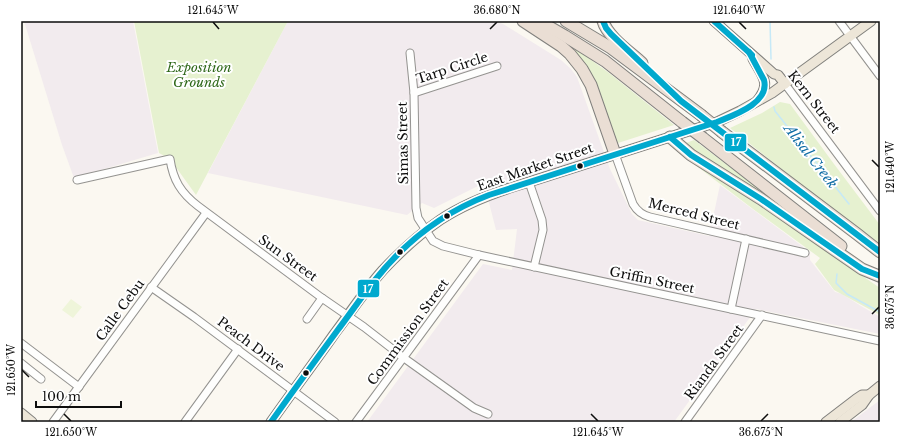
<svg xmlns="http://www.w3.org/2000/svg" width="901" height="443" viewBox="0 0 901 443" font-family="'Libre Baskerville',serif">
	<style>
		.industrial { fill: #f2ebee }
		.green { fill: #e6f1d0 }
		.pitch { fill: #eff5da }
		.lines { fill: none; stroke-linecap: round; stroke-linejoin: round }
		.stream { stroke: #c6e9f7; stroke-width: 1.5 }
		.minor-casing { stroke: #949390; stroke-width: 9 }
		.major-casing { stroke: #81807d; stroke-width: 11 }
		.highway-casing { stroke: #81807d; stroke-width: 13 }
		.minor { stroke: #fefefd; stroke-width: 7 }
		.major { stroke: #ede6d8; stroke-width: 9 }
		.highway { stroke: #eaded4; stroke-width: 11 }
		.highway-bridge-casing { stroke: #81807d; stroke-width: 13; stroke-linecap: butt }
		.highway-bridge { stroke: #eaded4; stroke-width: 11 }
		.bus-1-casing { stroke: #fff; stroke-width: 9 }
		.bus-1 { stroke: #00a9ce; stroke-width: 6 }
		.ticks { fill: none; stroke: #0d0d0d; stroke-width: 1.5 }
		.bus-dot { fill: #0d0d0d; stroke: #fff; stroke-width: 1.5 }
		.labels { text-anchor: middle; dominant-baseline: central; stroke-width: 4; stroke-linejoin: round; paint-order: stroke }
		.park-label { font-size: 13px; font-style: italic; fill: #2f681a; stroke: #fff }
		.street-label { font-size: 13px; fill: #0d0d0d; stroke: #fff }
		.water-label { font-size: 14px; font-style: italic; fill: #106da5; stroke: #fff }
		.line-badge { stroke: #fff; stroke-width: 1.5 }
		.badge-label { font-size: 11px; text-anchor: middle; font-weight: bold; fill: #fff }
		.neatline { fill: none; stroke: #0d0d0d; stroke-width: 1.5 }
		.ticks-label { font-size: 10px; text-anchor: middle; fill: #0d0d0d }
	</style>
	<rect width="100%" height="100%" fill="#fbf8f1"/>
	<g class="industrial">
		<path d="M24,21H133L158,153L74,178L62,145Z"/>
		<path d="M288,21H495L503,24L561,60L571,69L577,77L610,169L632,214L638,220L709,236L720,185L810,252V260L835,292L842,294L861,306L880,317V334L756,309L674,422H367L483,264L512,270L517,229L496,230L484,183L434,208L422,203L407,215L208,173Z"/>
		<path d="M880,400V422H851Z"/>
	</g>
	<g class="green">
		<path d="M134,21H288L196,195L170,159L159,153Z"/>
		<path d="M565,41L609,73L674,125L618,143L615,141L599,94L563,45Z"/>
		<path d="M780,102L790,104L834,164L880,225V247L730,128L762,113Z"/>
		<path d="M694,140L788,211L689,148L686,143Z"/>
		<path d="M673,148H676L880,288V315L834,290L815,264L820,258L753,209Z"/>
	</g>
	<path class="pitch" d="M71,299L82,307L73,318L62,310Z"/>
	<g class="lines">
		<g class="stream">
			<path d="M770,21L771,59"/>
			<path d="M774,107L775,111L849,204"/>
			<path d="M837,274L836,283L847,294L880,312"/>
		</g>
		<g class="minor-casing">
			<g id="minor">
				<path d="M839,21L880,76"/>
				<path d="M410,53L414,93L416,208L418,218L433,241L443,246L479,255L880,341"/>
				<path d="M785,84L880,211"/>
				<path d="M414,93L497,66"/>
				<path d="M615,154L633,204C637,211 642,215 650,217L805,253"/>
				<path d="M77,180L170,159C173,180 181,193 198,206L322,298L364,327L404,358L474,408L488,414"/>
				<path d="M529,182L542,220L543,230L534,267"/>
				<path d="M151,287L194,317L335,422"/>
				<path d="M731,309L746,239"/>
				<path d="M307,319L322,298"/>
				<path d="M21,343L79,387"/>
				<path d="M21,363L41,379"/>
				<path d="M53,422L206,213"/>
				<path d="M185,422L238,349"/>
				<path d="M356,422L479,255"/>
				<path d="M685,422L762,315"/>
			</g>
		</g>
		<g class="major-casing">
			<g id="major">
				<path d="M714,21L774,74L778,75L785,84"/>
				<path d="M753,59C762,76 772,83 757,101"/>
				<path d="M21,413L32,422"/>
				<path d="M271,422C292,392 314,363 335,333C351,312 365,290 383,270C399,253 421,233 440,220C467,202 498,191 529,182L717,122L740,111L772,93L871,21"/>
				<path d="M826,422L856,399L862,395H869"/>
				<path d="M840,422L862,405L869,395L880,386"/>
			</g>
		</g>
		<g class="highway-casing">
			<g id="highway">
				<path d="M523,21L561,46L570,54L582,69L591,85L615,154"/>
				<path d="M539,21L565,36L605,61L682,122"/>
				<path d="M566,21L611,48L701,115"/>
				<path d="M603,21C607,36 630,52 642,63"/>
				<path d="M722,132L857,234L880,252"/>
				<path d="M670,137L691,155L761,199L862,269L879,276"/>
				<path d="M703,138L841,246"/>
			</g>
		</g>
		<use href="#minor" class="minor"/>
		<use href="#major" class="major"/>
		<use href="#highway" class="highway"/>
		<g class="highway-bridge-casing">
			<g id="highway-bridge">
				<path d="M701,115L722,132"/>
				<path d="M682,122L703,138"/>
			</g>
		</g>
		<use href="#highway-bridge" class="highway-bridge"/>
		<g class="bus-1-casing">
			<g id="bus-1">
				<path d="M603,21L606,28L611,34L681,101L880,252"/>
				<path d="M714,21L752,55"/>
				<path d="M670,137L691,155L761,199L862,269L880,276"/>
				<path d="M271,422C293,391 315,361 337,331C350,314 362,296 375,280C405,242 444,212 489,195L717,122C734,115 770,103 764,80L749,52"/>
			</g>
		</g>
		<use href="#bus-1" class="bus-1"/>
	</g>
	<path class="ticks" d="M213,22L219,29M739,22L746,29M490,29L497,22M872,160L879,167M872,314L879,307M22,370L29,377M64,414L71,421M591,414L598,421M761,421L768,414"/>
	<g class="bus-dot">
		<circle cx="580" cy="166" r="3.5"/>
		<circle cx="447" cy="216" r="3.5"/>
		<circle cx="400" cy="252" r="3.5"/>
		<circle cx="306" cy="373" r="3.5"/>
	</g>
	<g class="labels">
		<g class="park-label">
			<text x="199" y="67">Exposition<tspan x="199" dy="15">Grounds</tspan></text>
		</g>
		<g class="street-label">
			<text transform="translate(452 68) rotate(-18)">Tarp Circle</text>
			<text transform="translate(814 102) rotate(52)">Kern Street</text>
			<text transform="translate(403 143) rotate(-91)">Simas Street</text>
			<text transform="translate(535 167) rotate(-19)">East Market Street</text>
			<text transform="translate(694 214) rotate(14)">Merced Street</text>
			<text transform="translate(288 258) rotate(36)">Sun Street</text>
			<text transform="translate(652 280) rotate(12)">Griffin Street</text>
			<text transform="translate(120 310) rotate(-54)">Calle Cebu</text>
			<text transform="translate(408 332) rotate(-54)">Commission Street</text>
			<text transform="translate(251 344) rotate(37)">Peach Drive</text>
			<text transform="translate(714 362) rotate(-54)">Rianda Street</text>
		</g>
		<g class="water-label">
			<text transform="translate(811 156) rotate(52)">Alisal Creek</text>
		</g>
	</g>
	<g class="line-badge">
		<rect x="724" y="133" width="23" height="19" rx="4" fill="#00a9ce"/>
		<rect x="357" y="279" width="23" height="19" rx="4" fill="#00a9ce"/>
	</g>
	<g class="badge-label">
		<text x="736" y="146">17</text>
		<text x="368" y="293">17</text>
	</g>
	<rect width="901" height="443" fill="none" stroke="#ffffff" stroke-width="44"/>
	<path d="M36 401v6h85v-6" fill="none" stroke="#0d0d0d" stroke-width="2"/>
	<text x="42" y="401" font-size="12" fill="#0d0d0d" stroke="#ffffff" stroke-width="3" paint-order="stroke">100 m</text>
	<rect x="22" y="22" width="857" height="399" class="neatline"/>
	<g class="ticks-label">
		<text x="213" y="14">121.645°W</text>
		<text x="497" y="14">36.680°N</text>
		<text x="739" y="14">121.640°W</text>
		<text transform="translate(890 167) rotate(-90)" y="4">121.640°W</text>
		<text transform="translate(890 307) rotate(-90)" y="4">36.675°N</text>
		<text transform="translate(11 370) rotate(-90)" y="4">121.650°W</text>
		<text x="71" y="436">121.650°W</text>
		<text x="598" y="436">121.645°W</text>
		<text x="761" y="436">36.675°N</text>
	</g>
</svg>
